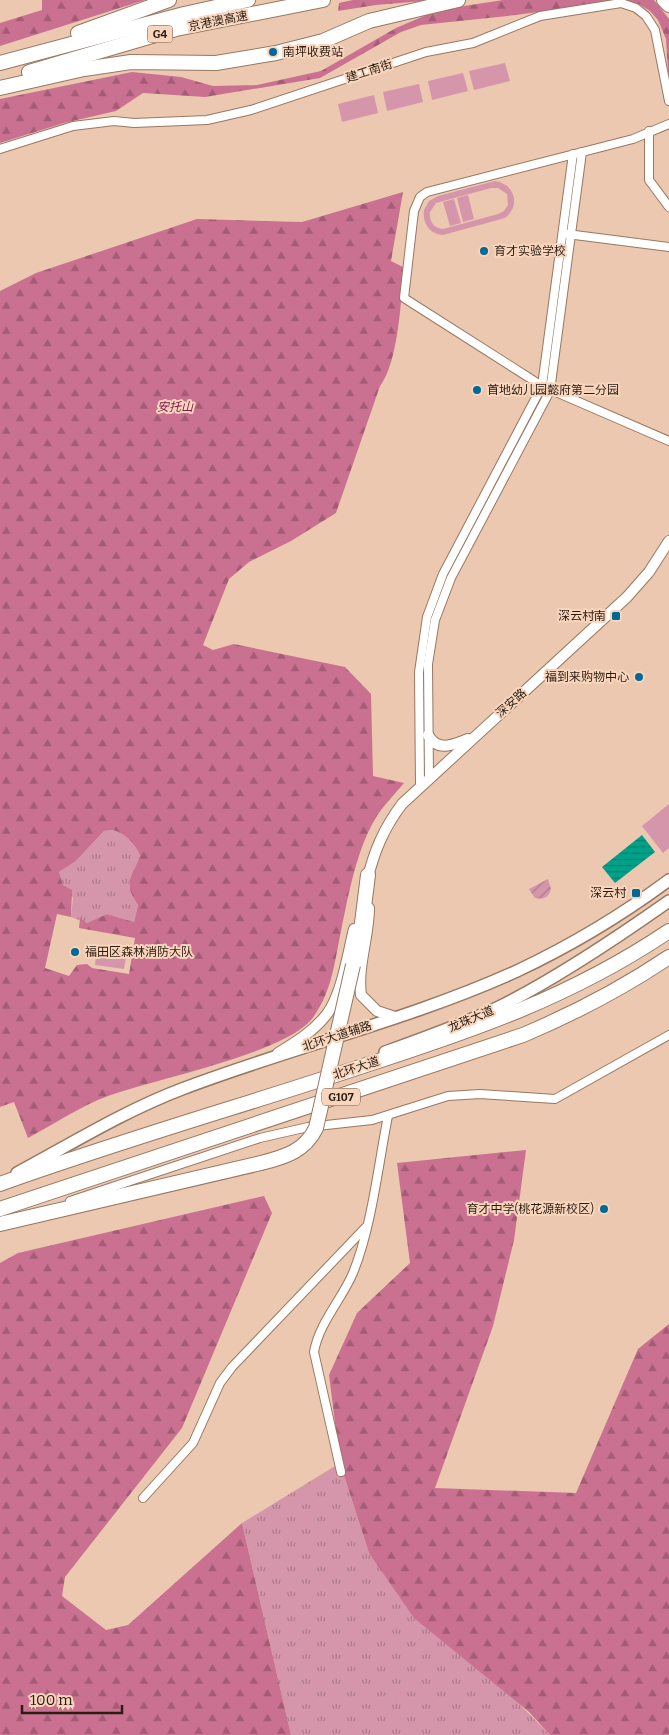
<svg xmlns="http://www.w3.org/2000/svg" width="669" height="1735" viewBox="0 0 669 1735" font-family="Bitter,'Noto Sans SC',serif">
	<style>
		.grass { fill: url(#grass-tufts) }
		.forest { fill: url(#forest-firs); fill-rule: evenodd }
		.park { fill: #d596ab; fill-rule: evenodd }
		.garden { fill: url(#garden-furrows) }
		.water { fill: url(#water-rules) }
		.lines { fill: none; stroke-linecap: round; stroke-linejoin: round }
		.street-casing { stroke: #987861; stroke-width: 10 }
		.secondary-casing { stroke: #987861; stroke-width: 12 }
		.primary-casing { stroke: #987861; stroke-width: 14 }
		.highway-casing { stroke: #987861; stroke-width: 16 }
		.street { stroke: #fff; stroke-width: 8 }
		.secondary { stroke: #fff; stroke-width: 10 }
		.primary { stroke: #fff; stroke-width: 11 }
		.highway { stroke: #fff; stroke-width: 14 }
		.highway-bridge-casing { stroke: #987861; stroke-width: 16; stroke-linecap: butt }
		.highway-bridge { stroke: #fff; stroke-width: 14 }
		.poi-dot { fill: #006996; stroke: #f8d5bc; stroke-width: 2 }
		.labels { text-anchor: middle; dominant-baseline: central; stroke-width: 4; stroke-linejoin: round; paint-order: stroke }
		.shield { fill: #f8d5bc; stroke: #685546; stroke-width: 1 }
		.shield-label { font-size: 11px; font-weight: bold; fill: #2a1e14 }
		.street-label { font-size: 12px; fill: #2a1e14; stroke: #f8d5bc }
		.poi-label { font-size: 12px; fill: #2a1e14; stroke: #f8d5bc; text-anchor: start }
		.park-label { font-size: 12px; font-style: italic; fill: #84194c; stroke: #f8d5bc }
	</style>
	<defs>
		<pattern id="grass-tufts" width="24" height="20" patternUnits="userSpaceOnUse" patternTransform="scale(1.25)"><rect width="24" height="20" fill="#d596ab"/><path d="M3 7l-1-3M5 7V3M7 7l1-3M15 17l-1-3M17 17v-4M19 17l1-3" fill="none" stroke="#ad7a8a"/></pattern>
		<pattern id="forest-firs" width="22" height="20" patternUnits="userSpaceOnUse" patternTransform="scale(1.25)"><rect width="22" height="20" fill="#ca7192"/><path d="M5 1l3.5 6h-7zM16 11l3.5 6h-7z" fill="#a45c76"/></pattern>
		<pattern id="garden-furrows" width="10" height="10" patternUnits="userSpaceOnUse" patternTransform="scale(1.25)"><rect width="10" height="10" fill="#d596ab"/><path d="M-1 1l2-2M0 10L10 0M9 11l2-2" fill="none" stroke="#ad7a8a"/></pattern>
		<pattern id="water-rules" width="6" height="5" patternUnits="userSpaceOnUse" patternTransform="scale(1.25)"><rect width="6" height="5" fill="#00a189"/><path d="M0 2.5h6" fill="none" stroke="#03836f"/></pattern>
	</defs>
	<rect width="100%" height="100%" fill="#ebc8af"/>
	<g class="grass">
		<path d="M113,830C126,834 134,843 140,855C132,879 122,881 138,905L134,922L107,914L87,923L71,917L73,898L63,885L59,872L76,861L104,831Z"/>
		<path d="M340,1463L369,1553L550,1735H291L242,1523Z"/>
	</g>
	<g class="forest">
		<path d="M42,0H145L0,46V23L42,10Z"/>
		<path d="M353,0H435L376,5L338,11L339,3Z"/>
		<path d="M503,0H654L669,19V89L666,39L658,20L650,11L639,4L616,1L516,15L421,25L401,32L320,78L205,97L143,93L116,111L64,123L0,143V99L132,72L181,77L213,86L257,85L321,71L396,28L438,10Z"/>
		<path d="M403,192L391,261L403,267C402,298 398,363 380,386L336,513L291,541L249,562L229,579L203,645L213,650L234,644L345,667L371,694L373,776L404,783C394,795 383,806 375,819C356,852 349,893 341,931C335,960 332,991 314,1016C290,1053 154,1079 108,1096C81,1106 54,1124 28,1138L14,1102L0,1107V291L36,273L197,219L302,222ZM113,830C126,834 134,843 140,855C132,879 122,881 138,905L134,922L107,914L87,923L80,918L79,928L135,938L129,974L92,968L87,964L77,965L69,976L45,968L57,914L71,917L72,890L63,885L59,872L76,861L104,831Z"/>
		<path d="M526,1150L514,1240L493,1326L435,1488L576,1493L638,1349L669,1324V1735H550L529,1712L414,1618L369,1553L340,1463L329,1375L357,1313L410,1263L397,1163Z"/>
		<path d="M264,1196L272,1213L182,1428L65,1577L62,1596L106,1630L128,1625L242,1523L291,1735H0V1263L18,1253Z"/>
	</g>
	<g class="park">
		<path d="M505,63L510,81L474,90L469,71Z"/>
		<path d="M463,73L468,91L432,100L428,81Z"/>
		<path d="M419,84L423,102L387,111L383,92Z"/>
		<path d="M374,95L378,113L342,122L338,104Z"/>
		<path d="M495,181C515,184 521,206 505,218L443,235C430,234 422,224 424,210L429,201L438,196ZM491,188H498L507,194L508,205L504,211L498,214L443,229C434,228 429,222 430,212L436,203Z"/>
		<path d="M468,195L474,219L463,222L457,198Z"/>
		<path d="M454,199L461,223L450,226L443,202Z"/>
		<path d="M669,804V848L663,853L642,826Z"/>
		<path d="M97,948L127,952L124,969L95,965Z"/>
	</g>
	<path class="garden" d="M548,879L551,889C549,897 544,900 535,898L529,889Z"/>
	<path class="water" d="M642,835L655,852L615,883L602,867Z"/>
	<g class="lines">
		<g class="street-casing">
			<g id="street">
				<path d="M669,124L633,139L427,192L420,197L414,211L404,298L542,386L669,441"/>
				<path d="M649,131V180L669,207"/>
				<path d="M0,149L73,126L114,121L134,123L207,120L251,110L426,52L473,43L540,16L621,3L636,8L646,16L655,30L669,101"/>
				<path d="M567,234L669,247"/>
				<path d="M429,778L428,664L435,620L451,578L550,391L582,152"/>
				<path d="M420,786L419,672L427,617L443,574L542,386L573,154"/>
				<path d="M70,1201L260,1138L308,1127L372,1120L448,1096L480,1094L555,1099L669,1035"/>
				<path d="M341,1472L314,1352C319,1323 342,1299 353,1273C372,1226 378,1166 388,1116"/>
				<path d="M143,1498L193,1443L220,1383L232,1367L365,1228"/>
			</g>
		</g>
		<g class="secondary-casing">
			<g id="secondary">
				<path d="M428,735C438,753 454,744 468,739"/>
				<path d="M367,881C374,851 384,828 402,804L627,597L649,572L669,541"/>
				<path d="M369,908C369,937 357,966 361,995L377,1011L395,1017"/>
				<path d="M278,1053C296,1042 314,1031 327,1014C342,994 348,953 354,929"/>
			</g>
		</g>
		<g class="primary-casing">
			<g id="primary">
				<path d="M385,1052C424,1038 464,1024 501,1006C557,978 618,937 669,901"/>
				<path d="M17,1173C71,1144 124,1111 182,1089C292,1047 409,1020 517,971C570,946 622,915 669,880"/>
			</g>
		</g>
		<g class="highway-casing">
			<g id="highway">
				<path d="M664,0L669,5"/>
				<path d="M78,33L169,0"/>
				<path d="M0,63L184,14L248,0"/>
				<path d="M29,72L176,29L323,0"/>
				<path d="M0,88L84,69L131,62L216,63L276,53L323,41L369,21L458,0"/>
				<path d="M353,965L362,923L368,875"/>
				<path d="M0,1184C119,1141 242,1106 363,1066C474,1030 571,997 669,931"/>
				<path d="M0,1209L523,1035C575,1013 623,988 669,957"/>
				<path d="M0,1224L261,1163"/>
			</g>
		</g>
		<use href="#street" class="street"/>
		<use href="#secondary" class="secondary"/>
		<use href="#primary" class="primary"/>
		<use href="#highway" class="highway"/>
		<g class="highway-bridge-casing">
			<path id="highway-bridge" d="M261,1163C285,1157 305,1151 316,1128L353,965"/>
		</g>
		<use href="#highway-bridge" class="highway-bridge"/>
	</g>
	<g class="poi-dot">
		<circle cx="273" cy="52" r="5"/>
		<circle cx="484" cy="251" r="5"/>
		<circle cx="477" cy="390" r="5"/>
		<rect x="611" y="611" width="10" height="10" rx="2.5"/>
		<circle cx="639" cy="677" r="5"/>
		<rect x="631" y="888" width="10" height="10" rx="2.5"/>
		<circle cx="75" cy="952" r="5"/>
		<circle cx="604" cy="1209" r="5"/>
	</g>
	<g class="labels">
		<g class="shield">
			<rect x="147.5" y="25.5" width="25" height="17" rx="4"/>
			<rect x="322" y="1088.5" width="38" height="17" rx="4"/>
		</g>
		<g class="shield-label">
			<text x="160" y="34">G4</text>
			<text x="341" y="1097">G107</text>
		</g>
		<g class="street-label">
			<text transform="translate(218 21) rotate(-11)">京港澳高速</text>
			<text transform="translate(369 71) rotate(-18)">建工南街</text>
			<text transform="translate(511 703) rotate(-42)">深安路</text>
			<text transform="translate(471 1019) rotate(-23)">龙珠大道</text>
			<text transform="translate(337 1036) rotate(-18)">北环大道辅路</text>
			<text transform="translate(356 1068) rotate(-18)">北环大道</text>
		</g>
		<g class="poi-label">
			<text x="283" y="52">南坪收费站</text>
			<text x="494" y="251">育才实验学校</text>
			<text x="487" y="390">首地幼儿园懿府第二分园</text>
			<text x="606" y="616" text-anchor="end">深云村南</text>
			<text x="629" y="677" text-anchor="end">福到来购物中心</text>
			<text x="626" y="893" text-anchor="end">深云村</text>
			<text x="85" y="952">福田区森林消防大队</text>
			<text x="594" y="1209" text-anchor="end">育才中学(桃花源新校区)</text>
		</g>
		<g class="park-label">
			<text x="175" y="407">安托山</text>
		</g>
	</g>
	<path d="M22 1705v8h100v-8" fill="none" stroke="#2a1e14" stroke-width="2.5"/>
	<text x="30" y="1705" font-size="15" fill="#2a1e14" stroke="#f8d5bc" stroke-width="4" paint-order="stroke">100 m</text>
</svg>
